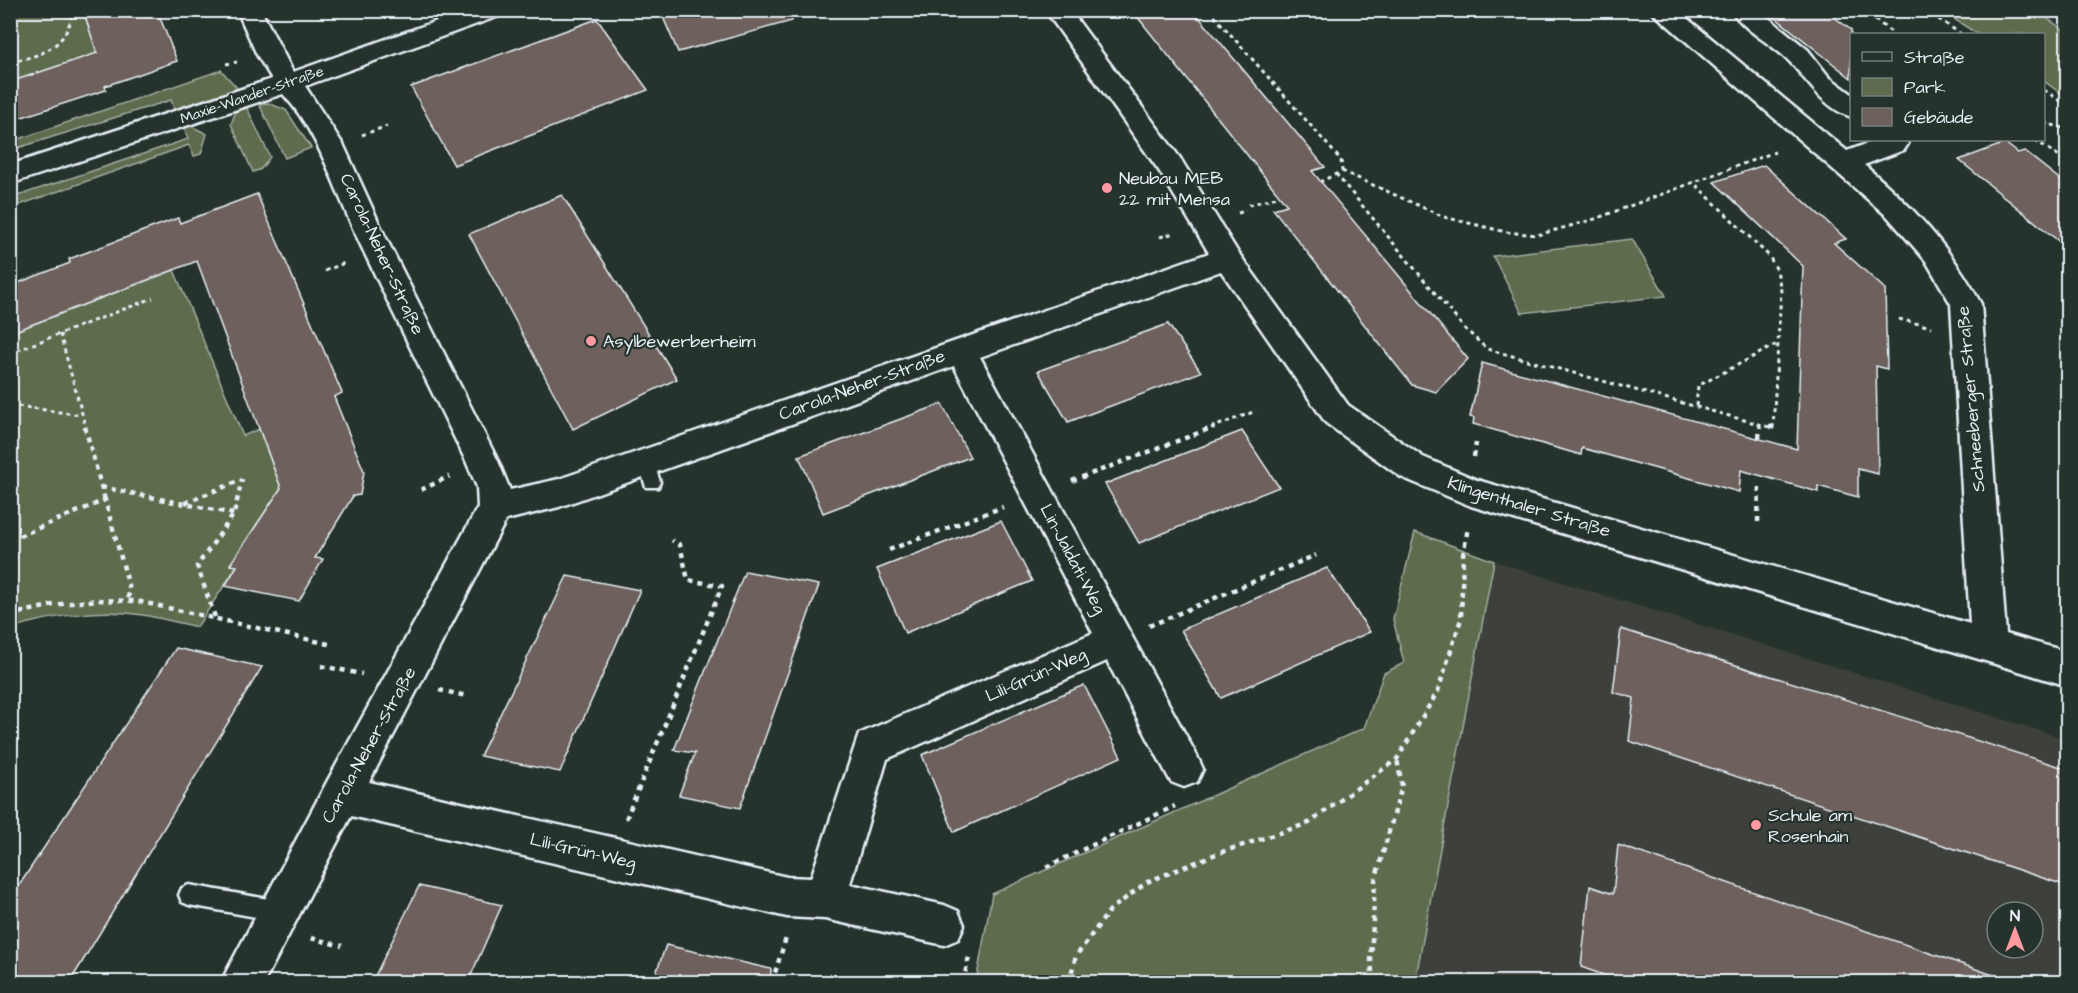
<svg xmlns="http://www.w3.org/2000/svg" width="2078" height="993" viewBox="0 0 2078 993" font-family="'Architects Daughter',sans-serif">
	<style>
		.built { fill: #3c413b; fill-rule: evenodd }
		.green { fill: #5d6c4e; stroke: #a2aea3; stroke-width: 1.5 }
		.building { fill: #6e615c; stroke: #e8f1f8; stroke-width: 1.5 }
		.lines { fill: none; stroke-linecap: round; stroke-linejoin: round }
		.service-casing { stroke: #e8f1f8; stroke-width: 5 }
		.minor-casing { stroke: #e8f1f8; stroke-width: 5 }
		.path-far1 { stroke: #e8f1f8; stroke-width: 3; stroke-dasharray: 4 4; stroke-linecap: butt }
		.path { stroke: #e8f1f8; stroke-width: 4.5; stroke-dasharray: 5 5; stroke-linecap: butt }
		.service { fill: #26332d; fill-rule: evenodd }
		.minor { fill: #26332d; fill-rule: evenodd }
		.poi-dot { fill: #ff9aa2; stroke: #26332d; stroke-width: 2 }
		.labels { text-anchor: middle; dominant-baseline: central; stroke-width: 4.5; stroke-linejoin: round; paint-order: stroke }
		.far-street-label { font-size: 15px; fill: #e8f1f8; stroke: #26332d }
		.poi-label { font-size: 18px; fill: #e8f1f8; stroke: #26332d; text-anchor: start }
		.street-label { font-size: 18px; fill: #e8f1f8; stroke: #26332d }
	</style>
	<rect width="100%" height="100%" fill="#26332d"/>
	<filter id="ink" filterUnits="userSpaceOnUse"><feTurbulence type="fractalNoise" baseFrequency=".0167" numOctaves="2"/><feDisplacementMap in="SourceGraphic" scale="12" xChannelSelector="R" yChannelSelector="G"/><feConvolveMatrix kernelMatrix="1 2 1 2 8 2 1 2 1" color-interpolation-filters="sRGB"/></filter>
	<g filter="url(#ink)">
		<path class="built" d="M1494,561L2067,739V982H1415ZM1997,912H2033V948H1997Z"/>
		<g class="green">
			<path d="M10,11H83L107,57L76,60L11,82Z"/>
			<path d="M1942,11H2036L2067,32V98L2044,81V34H1977Z"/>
			<path d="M221,70L238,89L175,112L171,100L11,150L10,142Z"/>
			<path d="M268,103L286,110L311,148L285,158L259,104Z"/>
			<path d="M247,108L270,157L261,169L253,172L231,124L236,111Z"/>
			<path d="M191,126L207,134L201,154L194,156L189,145L11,208V198L188,139L184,127Z"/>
			<path d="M1632,239L1666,296L1522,313L1493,256Z"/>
			<path d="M174,270L243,436L259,429L281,488L230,564L237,566L197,627C179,623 161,618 143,615C101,608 51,616 11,628V333Z"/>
			<path d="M1415,532L1494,561L1415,982H976L992,894L1364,728L1384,673L1404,663L1393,619Z"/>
		</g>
		<g class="building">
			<path d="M83,10H157L177,61L105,86L106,90L10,121V82L97,53Z"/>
			<path d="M660,10H791L792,21L678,52Z"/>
			<path d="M1132,10H1193L1325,167L1312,171L1468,359L1436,392L1412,385L1273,209L1287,205Z"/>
			<path d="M1766,10H1825L1851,30V78Z"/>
			<path d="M597,19L648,90L454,165L411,87Z"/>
			<path d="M2005,143L2018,153L2024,151L2067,185V248L1959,160Z"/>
			<path d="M1764,165L1846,239L1834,243L1885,289L1887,369L1876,366L1878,474L1858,469V497L1818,486V492L1741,470L1739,492L1582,448L1581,455L1473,424L1474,418L1470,417L1482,363L1797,449L1803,266L1714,182Z"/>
			<path d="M257,194L342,393L334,397L364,471L360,495L353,496L315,558L323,559L299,601L225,586L237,566L230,565L281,488L197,261L10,333V286L70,263L69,259L143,231L178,218L180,223Z"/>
			<path d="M562,195L677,379L573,429L469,234Z"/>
			<path d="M1168,324L1201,372L1068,422L1038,371Z"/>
			<path d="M942,404L970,457L823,513L799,456Z"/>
			<path d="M1242,431L1279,487L1139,543L1105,484Z"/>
			<path d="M1001,521L1032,581L905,633L877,569Z"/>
			<path d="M1327,568L1370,632L1221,698L1181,630Z"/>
			<path d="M745,571L819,585L740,808L679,795L695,753L674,750Z"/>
			<path d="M567,576L640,590L560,772L480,756Z"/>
			<path d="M1621,629L2067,769V886L1629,741L1634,698L1613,692Z"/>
			<path d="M176,648L262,667L70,982H10V899Z"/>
			<path d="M1084,685L1121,757L954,832L922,755Z"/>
			<path d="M1618,845L1999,977L1998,982H1623L1581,967L1590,886L1613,894Z"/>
			<path d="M419,886L502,905L468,982H372Z"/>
			<path d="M666,945L771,969L770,982H653Z"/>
		</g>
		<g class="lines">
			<g class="service-casing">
				<g id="service">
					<path d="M646,455L652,457L660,482L658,487H646L638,462L640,457Z"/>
					<path d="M189,885L279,901L286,904L289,911L286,918L279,921L189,905L182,902L179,895L182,888Z"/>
				</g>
			</g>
			<g class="minor-casing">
				<g id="minor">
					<path d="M237,10H261L293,72L468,10H505L502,15L305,86L344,146L384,234L498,461L510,490L559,479L1209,253L1160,172L1045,10H1070L1180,158L1237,251L1348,405L1423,457L1477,480L1970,624L1951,304L1926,261L1888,217L1650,10H1677L1847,151L1877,140H1906L1908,144L1904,150L1864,165C1913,206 1951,248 1981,304L2006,634L2068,652V686L1471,506L1401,477L1326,423L1221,271L980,357L1197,756L1203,769L1197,782L1184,787L1171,782L1107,661L887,759L850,884L944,905L958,911L964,925L958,939L944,945L825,919L787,917L351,816L264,982H221L327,782L478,507L477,487L466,461C429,386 392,311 356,235C334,187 319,133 283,94L10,184V165L272,79L257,55ZM954,366L1093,633L859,734L811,878L787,877L369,782L506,520L559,507Z"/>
					<path d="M1731,10H1759L1808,50L1829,77L1852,94V117C1824,109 1809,82 1790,62C1773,44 1745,32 1731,10Z"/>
				</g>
			</g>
			<g class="path-far1">
				<path d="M1209,10L1341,160L1342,171L1320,182"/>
				<path d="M1862,10L1894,34"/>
				<path d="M1925,10L1961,34"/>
				<path d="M2053,10L2068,20"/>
				<path d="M10,62C41,56 67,47 72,13L67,10"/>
				<path d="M226,64L237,62"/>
				<path d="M2044,90L2068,106"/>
				<path d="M2044,123L2068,129"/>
				<path d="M362,135L387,126"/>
				<path d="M2035,140L2068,162"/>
				<path d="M1342,171L1444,217L1506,232L1537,235L1592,220L1775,152"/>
				<path d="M1336,174L1464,328L1487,349L1773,428L1781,291L1777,270L1769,256L1693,182"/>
				<path d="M1249,205L1280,196"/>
				<path d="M1238,213L1246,211"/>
				<path d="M1160,237L1174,233"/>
				<path d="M325,271L347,262"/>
				<path d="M1899,319L1931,327"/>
				<path d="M60,334L86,428"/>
				<path d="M10,353L153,298"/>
				<path d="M10,405L81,415"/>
				<path d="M1696,406L1698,386L1779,343"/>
				<path d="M1211,428L1256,411"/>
				<path d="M1760,428V424"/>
			</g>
			<g class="path">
				<path d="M85,427L105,500"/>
				<path d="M1769,427H1773"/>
				<path d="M1759,438L1760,427"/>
				<path d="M1474,457L1476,443"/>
				<path d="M1072,481L1214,427"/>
				<path d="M101,487L234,514"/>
				<path d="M421,490L450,476"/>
				<path d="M185,503L241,480"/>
				<path d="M1758,522L1759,483"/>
				<path d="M10,540L105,500L130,590L127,600"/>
				<path d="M889,550L1003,507"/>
				<path d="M10,615L53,605L98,600L137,601L333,645"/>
				<path d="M215,617L197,566L234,514L242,479"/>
				<path d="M1149,626L1316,555"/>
				<path d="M321,666L362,674"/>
				<path d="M439,690L467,696"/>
				<path d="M626,819L722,586L688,580L680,545L672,540"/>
				<path d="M1046,867L1175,806"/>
				<path d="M311,938L342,946"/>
				<path d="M772,982L786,938"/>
				<path d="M963,982L969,957"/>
				<path d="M1069,982L1076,956L1110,910L1147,882L1216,854L1309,823L1397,759L1438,691L1461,619L1463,555L1468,528"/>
				<path d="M1373,982L1371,961L1375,881L1402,786L1397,759"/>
			</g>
			<use href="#service" class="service"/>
			<use href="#minor" class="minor"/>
		</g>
	</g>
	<g class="poi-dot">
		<circle cx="1107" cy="188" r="6"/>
		<circle cx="591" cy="341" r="6"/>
		<circle cx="1756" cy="825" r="6"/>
	</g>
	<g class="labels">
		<g class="far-street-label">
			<text transform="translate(252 95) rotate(-19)">Maxie-Wander-Straße</text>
		</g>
		<g class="poi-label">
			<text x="1119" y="178">Neubau MEB<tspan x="1119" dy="21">22 mit Mensa</tspan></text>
			<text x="603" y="341">Asylbewerberheim</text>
			<text x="1768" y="815">Schule am<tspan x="1768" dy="21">Rosenhain</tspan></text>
		</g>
		<g class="street-label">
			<text transform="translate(382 254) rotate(65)">Carola-Neher-Straße</text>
			<text transform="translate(862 385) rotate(-20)">Carola-Neher-Straße</text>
			<text transform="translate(1971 399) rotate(-95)">Schneeberger Straße</text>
			<text transform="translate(1529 507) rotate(17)">Klingenthaler Straße</text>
			<text transform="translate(1073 559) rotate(62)">Lin-Jaldati-Weg</text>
			<text transform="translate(1036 675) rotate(-24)">Lili-Grün-Weg</text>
			<text transform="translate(369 745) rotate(-61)">Carola-Neher-Straße</text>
			<text transform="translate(583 851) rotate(13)">Lili-Grün-Weg</text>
		</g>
	</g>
	<rect width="2078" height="993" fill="none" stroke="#26332d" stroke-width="36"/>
	<rect x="18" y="18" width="2042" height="957" fill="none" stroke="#e8f1f8" stroke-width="2" filter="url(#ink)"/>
	<rect x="1850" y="33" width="195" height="108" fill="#26332d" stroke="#747f7e" stroke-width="1.5"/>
	<rect x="1862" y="52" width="30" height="9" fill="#26332d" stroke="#747f7e" stroke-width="1.5"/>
	<text x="1904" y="63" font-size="18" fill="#e8f1f8">Straße</text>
	<rect x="1862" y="78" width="30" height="18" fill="#5d6c4e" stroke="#747f7e" stroke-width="1.5"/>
	<text x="1904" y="93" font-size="18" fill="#e8f1f8">Park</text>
	<rect x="1862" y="108" width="30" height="18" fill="#6e615c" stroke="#747f7e" stroke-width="1.5"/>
	<text x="1904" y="123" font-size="18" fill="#e8f1f8">Gebäude</text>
	<g transform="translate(2015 930)"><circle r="28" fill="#26332d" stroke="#747f7e" stroke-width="1.5"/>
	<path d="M0-4.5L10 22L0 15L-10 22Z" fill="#ff9aa2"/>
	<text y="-9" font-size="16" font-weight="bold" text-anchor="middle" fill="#e8f1f8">N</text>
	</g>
</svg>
